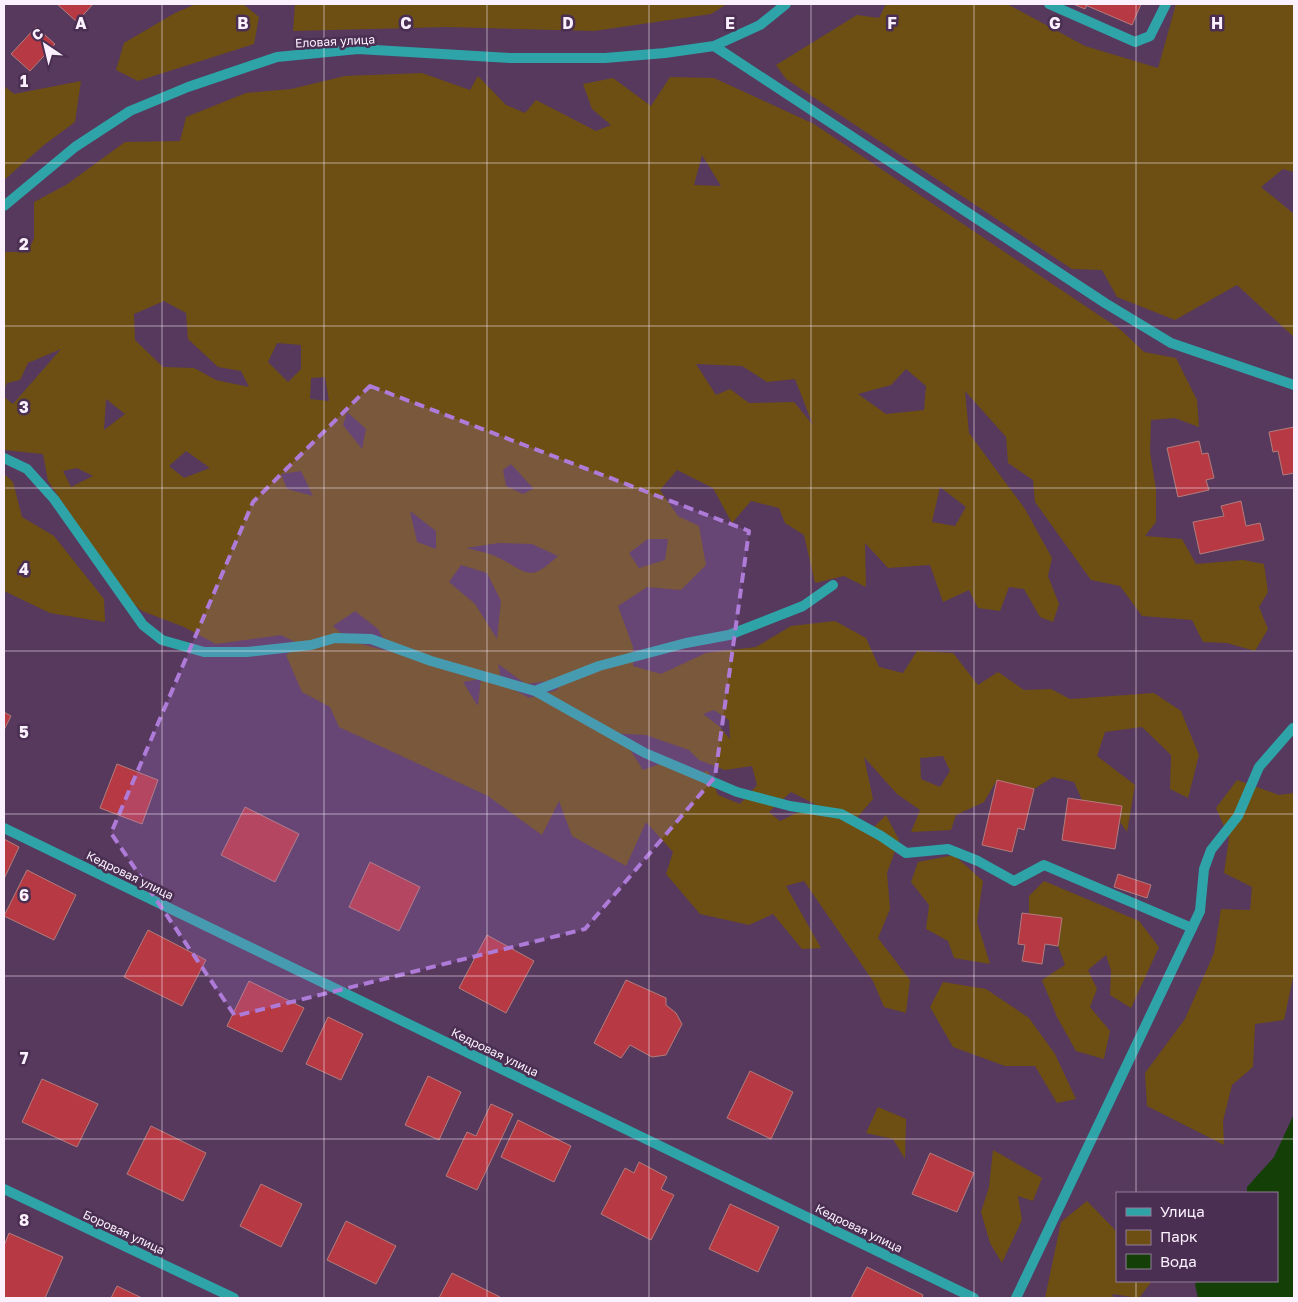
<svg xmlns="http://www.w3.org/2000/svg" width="1298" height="1302" viewBox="0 0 1298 1302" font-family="'Golos Text',sans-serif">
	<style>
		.green { fill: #6d4f14; fill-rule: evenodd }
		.water { fill: #144007 }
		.building { fill: #b73944; stroke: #b37c7c }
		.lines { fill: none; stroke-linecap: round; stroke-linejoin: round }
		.service { stroke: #2ea3a8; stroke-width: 10 }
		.minor { stroke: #2ea3a8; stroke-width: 10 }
		.marked { fill: #ae7bd8; fill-opacity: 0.2; stroke: #ae7bd8; stroke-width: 4; stroke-dasharray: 10 6; stroke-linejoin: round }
		.grid { fill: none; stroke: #fbf1fe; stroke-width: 1; stroke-opacity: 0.55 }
		.labels { text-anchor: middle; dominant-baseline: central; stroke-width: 5; stroke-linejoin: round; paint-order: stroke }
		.street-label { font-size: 12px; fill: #fbf1fe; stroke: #4b2f52 }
		.grid-label { font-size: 16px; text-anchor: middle; font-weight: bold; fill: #fbf1fe; stroke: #4b2f52; stroke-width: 5; stroke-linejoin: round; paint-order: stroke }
	</style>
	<rect width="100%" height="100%" fill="#56395d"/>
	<g class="green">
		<path d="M196,4H243L259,17L254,44L138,81L116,70L124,43L175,13Z"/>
		<path d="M295,4H727L711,14L594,31L447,27L293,31Z"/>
		<path d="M886,4H1007L1085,46L1158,68L1176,4H1294V172L1283,169L1261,187L1294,214V337L1237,285L1175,320L1117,297L1102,270L1072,269L786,79L776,65L857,15L879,18Z"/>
		<path d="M422,73L470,90L478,76L506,105L525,113L536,100L596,131L611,125L592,109L583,84L613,78L651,106L670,77L714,78L814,124L1121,330L1144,352L1176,358L1197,400L1199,427L1175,418L1151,420L1150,452L1156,490V522L1145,536L1182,539L1196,564L1243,560L1264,564L1268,592L1259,607L1268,629L1255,651L1227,643L1203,642L1192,620L1142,616L1120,586L1091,580L1035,502L1033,480L1008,463L1006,437L965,391L969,433L1025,509L1052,558L1048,576L1059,604L1053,622L1040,617L1024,589L1009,587L1000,611L978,608L969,590L943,602L930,565L888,568L865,543L866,587L844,576L815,583L804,535L785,523L779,508L751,501L732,523L713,488L677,470L660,490L678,516L699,526L706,565L681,590L647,587L618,606L633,647V666L661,674L706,653L756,647L791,626L835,621L866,638L879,667L903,673L917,651L953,653L978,685L998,672L1024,690L1051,689L1070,699L1154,693L1181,711L1199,755L1188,798L1170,789L1171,755L1142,727L1105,732L1097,756L1135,785L1127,832L1120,822L1122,806L1082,800L1074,782L1053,777L1034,789L997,780L984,802L956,815L951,830L911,832L920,810L897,794L864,757L873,799L856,819L871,830L886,815L899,840L887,873L890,909L878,938L910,980L906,1013L884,1007L873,981L804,881L786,886L821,948L802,949L773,914L749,925L700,914L666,874L673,852L646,822L626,866L572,836L559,801L542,835L488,796L339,727L330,707L302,692L286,655L301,645L281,635L216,644L184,627L142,611L108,583L79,527L48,481L43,454L4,450V397L13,404L61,349L28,363L20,380L7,383L4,389V252H28L34,238V202L66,185L125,142L180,141L186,117L246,93L291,89L345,76ZM702,155L721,186L694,185ZM164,301L186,313L188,339L218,367L241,371L249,387L216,380L194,368L163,367L135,340L134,314ZM277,343L301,345V369L288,382L268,362ZM696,364L742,366L767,382L795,379L813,425L794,402L749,403L730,389L716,395ZM906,369L926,386L924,410L886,414L858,394L891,385ZM325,377L329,401L310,399L311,378ZM106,399L125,414L104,430V429ZM347,412L366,429L362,449L343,425ZM186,451L210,468L184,478L169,466ZM511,464L533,488V489L523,494L506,486L503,470ZM77,468L93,476L71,487L63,471ZM301,471L313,496L287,489L281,474ZM940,487L966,507L955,526L932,522ZM410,511L436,531V549L417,542ZM648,539H668L665,560L639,568L629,553ZM499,543L532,544L558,556C528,584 528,572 497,557C487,552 476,551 466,548ZM461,565L487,573L501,601L497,639L475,604L449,582ZM355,611L378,629L391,652L350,641L333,626ZM498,664L526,684L563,679L557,690L529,698L502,683ZM481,679L478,705H477L463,682ZM714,710L729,720L730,739L719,726L703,714ZM607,733L646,735L689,750L699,760L725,770L752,766L757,785L740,804L718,795L708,771L685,775L668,761L643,770L629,748ZM943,756L950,771L940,787L921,779L920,758ZM791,792L815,804L780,821L769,812Z"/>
		<path d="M81,81L75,122L44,145L4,180V86L14,94Z"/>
		<path d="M4,474L13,482L22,517L54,536L104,599L105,622L50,613L4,591Z"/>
		<path d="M1237,780L1279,795L1294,793V973L1284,1020L1255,1024L1253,1067L1232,1085L1223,1121L1224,1145L1147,1106L1145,1073L1185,1019L1214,953L1221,909L1250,910L1252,887L1224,873L1229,838L1216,808Z"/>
		<path d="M954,855L983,881L977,922L990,964L954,958L948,941L926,929L929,905L911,882L918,862Z"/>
		<path d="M1044,881L1139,921L1159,947L1131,1008L1110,995L1111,970L1106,955L1088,970L1097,989L1090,1007L1110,1031L1104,1059L1076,1051L1057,1017L1042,980L1065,965L1058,946L1062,918L1029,914V896Z"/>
		<path d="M943,982L986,989L1029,1018L1055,1054L1076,1099L1057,1103L1035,1066H1005L953,1047L930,1007Z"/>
		<path d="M878,1107L906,1119L905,1159L893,1139L866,1133Z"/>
		<path d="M993,1150L1042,1178L1033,1201L1018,1196L1022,1220L1002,1263L990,1243L981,1212L989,1187Z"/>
		<path d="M1087,1201L1117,1232V1281H1152L1139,1298L1112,1294L1114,1298H1045L1061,1222Z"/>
	</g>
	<path class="water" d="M1294,1114V1298H1198L1195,1284L1197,1281H1277V1193H1247V1187L1274,1157Z"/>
	<g class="building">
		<path d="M57,4H93L77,22Z"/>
		<path d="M1073,4H1083L1087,5L1085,9Z"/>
		<path d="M1083,4H1141L1132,25Z"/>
		<path d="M36,27L55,44L30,71L11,54Z"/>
		<path d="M1294,427V473L1283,475L1278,451L1273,452L1269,432Z"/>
		<path d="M1199,441L1202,454L1208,453L1214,478L1206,480L1209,490L1178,497L1167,448Z"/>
		<path d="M1241,501L1246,526L1260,523L1264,540L1200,554L1193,522L1224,516L1221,506Z"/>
		<path d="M4,712L11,716L4,730Z"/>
		<path d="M117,764L158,780L142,824L100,808Z"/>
		<path d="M997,780L1034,789L1024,830L1018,828L1012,852L982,845Z"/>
		<path d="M1068,798L1122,806L1115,849L1062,840Z"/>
		<path d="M245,807L299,834L275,882L221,855Z"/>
		<path d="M4,839L19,847L4,879Z"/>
		<path d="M370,862L420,887L399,931L349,907Z"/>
		<path d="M27,870L76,895L54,940L4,916Z"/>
		<path d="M1118,874L1151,885L1147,898L1114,887Z"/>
		<path d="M1022,913L1062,918L1058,946L1045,944L1042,964L1022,961L1025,945L1018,944Z"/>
		<path d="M148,930L206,960L182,1006L124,977Z"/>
		<path d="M487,935L534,961L506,1013L459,988Z"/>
		<path d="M626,980L666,998V1005L676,1013L682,1024L666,1055L652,1057L630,1045L621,1058L594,1043Z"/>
		<path d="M249,981L304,1008L282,1052L227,1026Z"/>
		<path d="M328,1017L363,1034L341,1080L306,1064Z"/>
		<path d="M750,1071L793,1092L771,1139L727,1118Z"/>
		<path d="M428,1076L461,1092L439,1140L405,1125Z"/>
		<path d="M42,1079L98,1104L77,1147L22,1122Z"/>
		<path d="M491,1104L513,1114L477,1190L446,1176L467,1132L476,1136Z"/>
		<path d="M518,1120L571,1146L554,1182L501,1157Z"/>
		<path d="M151,1126L206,1153L183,1201L127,1174Z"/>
		<path d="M930,1153L974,1173L957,1212L912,1194Z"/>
		<path d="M639,1162L667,1177L661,1189L674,1195L651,1240L601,1214L625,1168L634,1173Z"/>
		<path d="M261,1184L302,1204L281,1247L240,1226Z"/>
		<path d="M730,1204L779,1227L758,1272L709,1249Z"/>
		<path d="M346,1221L396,1246L376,1284L327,1260Z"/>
		<path d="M9,1233L63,1257L45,1298H4V1246Z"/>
		<path d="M867,1267L923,1295L922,1298H851Z"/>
		<path d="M452,1273L500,1297V1298H439Z"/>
		<path d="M117,1286L142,1298H111Z"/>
	</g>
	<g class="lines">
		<g class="service">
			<path d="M1049,4L1135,42L1150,36L1166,4"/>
			<path d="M714,46L1105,303L1171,343L1294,385"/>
			<path d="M4,458L27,469L54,499L143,625L162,640L204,652H247L311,645L335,638L371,639L431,661L535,691L645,753L737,792L790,806L841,814L881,836L906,853L948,849L978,861L1014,881L1044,865L1192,928"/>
			<path d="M535,691L599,666L686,643L729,635L803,606L833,585"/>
			<path d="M1200,911L1204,869L1211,850L1238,816L1259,767L1293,728"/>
		</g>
		<g class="minor">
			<path d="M4,206L75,147L130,111L188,87L277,57L358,49L510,58H605L665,53L714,46L760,25L786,4"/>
			<path d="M4,828L974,1298"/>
			<path d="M4,1189L234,1298"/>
			<path d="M1016,1298L1200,911"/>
		</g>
	</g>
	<path class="marked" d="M370,386L749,531L715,777L585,929L235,1016L111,833L253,502Z"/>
	<path class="grid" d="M162,4V1298M324,4V1298M487,4V1298M649,4V1298M811,4V1298M974,4V1298M1136,4V1193M4,163H1294M4,326H1294M4,488H1294M4,651H1294M4,814H1294M4,976H1294M4,1139H1294M1136,1281V1298"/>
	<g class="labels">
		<g class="street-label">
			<text transform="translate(335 41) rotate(-3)">Еловая улица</text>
			<text transform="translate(130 875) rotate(26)">Кедровая улица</text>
			<text transform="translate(495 1052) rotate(26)">Кедровая улица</text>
			<text transform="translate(859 1228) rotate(26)">Кедровая улица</text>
			<text transform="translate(124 1232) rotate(25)">Боровая улица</text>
		</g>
	</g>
	<g class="grid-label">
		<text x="81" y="29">A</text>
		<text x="243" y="29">B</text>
		<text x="406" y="29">C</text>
		<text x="568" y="29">D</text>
		<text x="730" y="29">E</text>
		<text x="892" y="29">F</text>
		<text x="1055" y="29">G</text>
		<text x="1217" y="29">H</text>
		<text x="24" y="87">1</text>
		<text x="24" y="250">2</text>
		<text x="24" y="413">3</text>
		<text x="24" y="575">4</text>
		<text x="24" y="738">5</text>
		<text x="24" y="901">6</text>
		<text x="24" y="1064">7</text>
		<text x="24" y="1226">8</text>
	</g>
	<rect width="1298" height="1302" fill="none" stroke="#fbf1fe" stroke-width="10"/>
	<rect x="1116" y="1192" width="162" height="90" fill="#4b2f52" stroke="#917d97"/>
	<rect x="1126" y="1208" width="25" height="8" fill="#2ea3a8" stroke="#917d97"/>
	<text x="1160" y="1217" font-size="15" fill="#fbf1fe">Улица</text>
	<rect x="1126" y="1230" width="25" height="15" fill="#6d4f14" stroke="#917d97"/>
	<text x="1160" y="1242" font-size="15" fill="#fbf1fe">Парк</text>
	<rect x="1126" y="1254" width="25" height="15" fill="#144007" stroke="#917d97"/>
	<text x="1160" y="1267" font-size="15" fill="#fbf1fe">Вода</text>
	<g transform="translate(45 45) rotate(325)" stroke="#4b2f52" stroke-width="4" paint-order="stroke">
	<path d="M0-4L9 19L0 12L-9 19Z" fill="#fbf1fe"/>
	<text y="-8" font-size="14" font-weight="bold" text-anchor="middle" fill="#fbf1fe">С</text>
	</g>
</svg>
